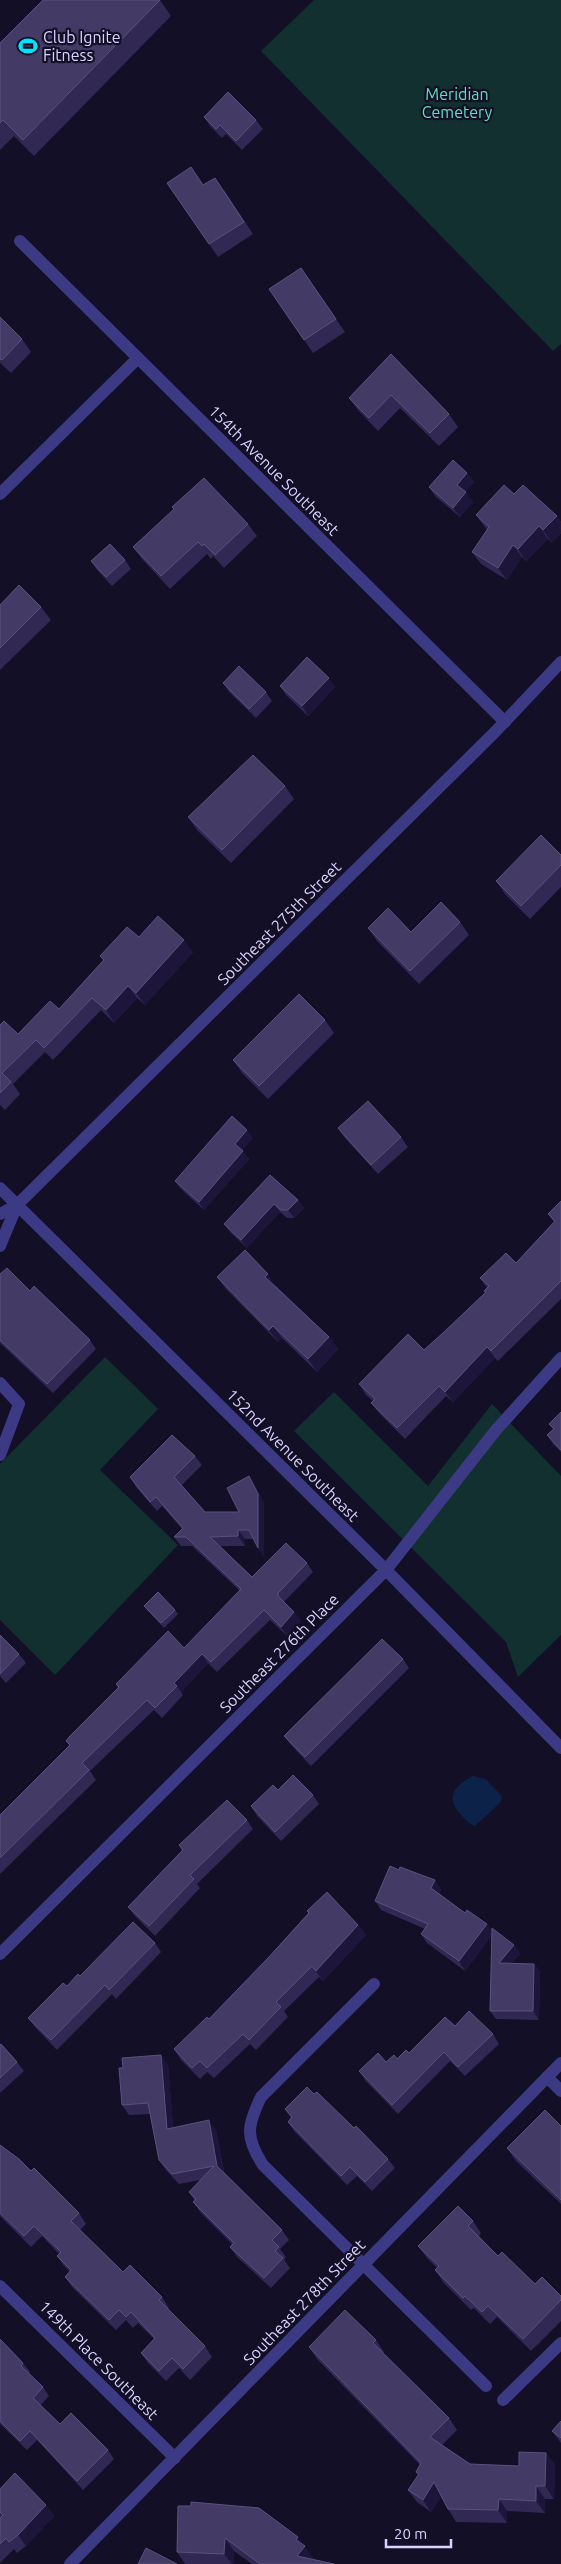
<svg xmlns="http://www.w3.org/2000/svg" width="561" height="2564" viewBox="0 0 561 2564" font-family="Ubuntu,sans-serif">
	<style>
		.green { fill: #12302f }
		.water { fill: #0c2248 }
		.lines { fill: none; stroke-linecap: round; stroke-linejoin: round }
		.minor { stroke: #3d3a85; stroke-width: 12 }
		.wall { fill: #312854 }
		.shaded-wall { fill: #1d163a }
		.building { fill: #433a66; stroke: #5a527e }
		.labels { text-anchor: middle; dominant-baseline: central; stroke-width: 4.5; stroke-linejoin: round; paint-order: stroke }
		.poi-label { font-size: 16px; fill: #d9d4ff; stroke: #130f26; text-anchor: start }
		.park-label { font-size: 16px; fill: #5fe0c0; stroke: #130f26 }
		.street-label { font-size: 16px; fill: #d9d4ff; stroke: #130f26 }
	</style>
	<rect width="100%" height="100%" fill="#130f26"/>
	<g class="green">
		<path d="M314,0H561V344L553,351L261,51Z"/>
		<path d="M105,1357L158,1409L100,1470L178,1545L55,1675L0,1620V1464Z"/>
		<path d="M334,1392L428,1486L492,1404L561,1476V1635L518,1677L506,1642L294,1431Z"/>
	</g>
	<path class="water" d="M473,1776L485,1779L502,1796L501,1802L475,1826C469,1824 467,1821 462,1816C445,1798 453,1786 473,1776Z"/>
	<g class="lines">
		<g class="minor">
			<path d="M20,241L505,722"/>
			<path d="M0,494L138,358"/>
			<path d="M0,1188L386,1570L561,1748"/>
			<path d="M0,1214L17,1205L495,732L561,662"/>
			<path d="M0,1246L17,1205"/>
			<path d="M0,1383L19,1404L0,1455"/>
			<path d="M0,1954L386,1570L496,1430L561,1358"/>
			<path d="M374,1984L261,2097C247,2126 245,2137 263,2165L486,2386"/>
			<path d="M547,2077L561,2091"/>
			<path d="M0,2286L175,2458"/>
			<path d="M503,2400L561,2343"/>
			<path d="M70,2564L561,2063"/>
		</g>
	</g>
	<g class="wall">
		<path d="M160,0L171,16L34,156L14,136L0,150V43Z"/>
		<path d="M204,117L256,120L263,129L242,150L226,134L222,138L210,126Z"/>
		<path d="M167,183L204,185L224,190L253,234L218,257Z"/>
		<path d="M301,268L345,332L313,353L269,289Z"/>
		<path d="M0,317L22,339L31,352L11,373L0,363Z"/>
		<path d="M391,354L449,414L458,427L439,446L400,408L378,431L358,410L349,398Z"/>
		<path d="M467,473L474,482L465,492L473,502L460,517L435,496L429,487Z"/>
		<path d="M514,494L557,516L561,522V533L552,543L548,539L526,561L522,557L507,580L481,564L472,552L487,530L476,515Z"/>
		<path d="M248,524L257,536L224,568L213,556L211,559L207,554L170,589L142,559L133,547Z"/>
		<path d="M125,560L131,569L112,586L97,570L91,561Z"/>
		<path d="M0,605L41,607L51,620L0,670Z"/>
		<path d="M223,683L266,692L272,701L256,718L229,692Z"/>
		<path d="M280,686L335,687L308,716L286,695Z"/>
		<path d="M285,786L294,799L231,863L197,830L188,817Z"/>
		<path d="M561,855V887L530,919L505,894L496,881Z"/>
		<path d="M460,922L469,935L419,984L377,941L368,928L411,932Z"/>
		<path d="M139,937L193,952L145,1005L137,998L114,1023L101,1010L53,1060L45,1052L13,1084L20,1094L5,1110L0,1105V1025L18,1034L59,1009L103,960L100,956Z"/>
		<path d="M325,1020L334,1033L268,1099L242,1073L233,1060Z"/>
		<path d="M338,1128L401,1137L408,1147L378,1174L344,1137Z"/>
		<path d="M253,1138L242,1150L249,1159L204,1210L181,1189L175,1181Z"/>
		<path d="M270,1175L298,1200L304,1208L294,1218H287L280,1212L247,1248L230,1232L224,1224Z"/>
		<path d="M561,1201V1299L498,1361L495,1358L453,1402L446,1396L405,1439L379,1413L371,1403L373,1401L366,1395L359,1384L424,1350L444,1332L486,1293L487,1288L480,1278L516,1263L554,1222L548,1214Z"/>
		<path d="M0,1274L30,1291L90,1340L96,1349L53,1393L0,1343Z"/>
		<path d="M217,1277L276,1286L329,1337L338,1349L317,1372L282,1338L278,1342L226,1289Z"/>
		<path d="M561,1412V1452L553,1444L547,1435L553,1429L549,1424Z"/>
		<path d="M195,1456L202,1465L182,1485L205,1512H239L255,1486L264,1503V1557L258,1548L253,1539H245V1546H220L252,1577L307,1563L313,1572L284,1602L294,1612L301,1621L287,1636L270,1620L217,1672L208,1663L181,1692L183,1695L162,1718L154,1710L90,1771L96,1780L0,1874V1815L70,1746L66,1741L118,1688L116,1684L184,1648L240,1591L192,1546H181L174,1537L182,1529L162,1506L157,1511L136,1487L130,1477Z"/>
		<path d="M144,1606L175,1610L178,1614L164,1628L147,1610Z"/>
		<path d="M0,1635L19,1654L26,1663L6,1683L0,1676Z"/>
		<path d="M403,1659L409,1668L311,1766L291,1745L284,1736Z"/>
		<path d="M278,1790L313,1795L319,1804L281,1841L257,1816L251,1806Z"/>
		<path d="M247,1820L253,1829L197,1884L200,1888L155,1936L135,1916L128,1907L182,1850L179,1845Z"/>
		<path d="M441,1889L439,1894L465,1913L487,1924L492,1932L514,1945L520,1954L512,1963L534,1964L540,1972L539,2020L496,2019L490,2011L492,1935L465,1971L427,1943L421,1934L425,1929L381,1910L375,1901Z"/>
		<path d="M307,1911L358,1925L366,1935L323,1981L319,1977L284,2011L288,2017L256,2050L250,2044L214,2078L207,2072L200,2079L181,2060L174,2049L209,2019L268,1958L308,1913Z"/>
		<path d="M155,1943L161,1952L116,1999L112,1994L57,2050L35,2027L28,2018L67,1986L80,1976Z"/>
		<path d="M455,2026L493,2034L499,2044L465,2076L450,2061L398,2114L365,2080L359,2071L397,2059L409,2053Z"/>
		<path d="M0,2045L17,2062L24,2071L0,2093Z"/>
		<path d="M168,2065L173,2127L216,2130L224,2172L282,2230L289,2240L280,2249L286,2257L284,2260L290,2268L271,2288L237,2257L230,2247L232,2244L200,2212L193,2202L194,2200L189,2192L200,2180L179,2184L166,2170L159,2160L150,2114L129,2115L122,2105L123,2068Z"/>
		<path d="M314,2094L388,2159L395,2168L372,2191L357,2176L347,2185L294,2131L288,2122L291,2118L285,2109Z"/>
		<path d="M561,2126V2204L516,2161L507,2148Z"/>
		<path d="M0,2145L31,2171L79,2213L86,2224L80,2230L123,2272L162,2297L169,2308L168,2309L205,2346L212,2357L190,2380L179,2368L166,2381L148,2363L141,2353L154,2339L138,2323L133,2328L126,2320L116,2330L72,2287L65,2277L70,2272L64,2266L57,2256L59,2254L42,2236L31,2247L0,2216Z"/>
		<path d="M473,2221L481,2233L479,2236L498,2256L535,2284L561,2296V2321L531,2351L497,2317L490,2324L474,2308L471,2310L443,2282L435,2270L437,2268L427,2258L418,2246Z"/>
		<path d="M0,2339L23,2363L30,2372L29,2373L43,2387L49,2396L40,2406L60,2424L108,2450L114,2459L83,2490L37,2440L27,2450L0,2424Z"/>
		<path d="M376,2340L384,2352L383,2353L449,2418L457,2430L442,2445L470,2464L519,2466L546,2453L555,2465L554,2499H545V2513L507,2511V2523L456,2522L448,2509L441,2497L431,2512L417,2502L408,2490L418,2475L416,2472L420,2465L317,2359L309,2347Z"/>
		<path d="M561,2421V2443L552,2431Z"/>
		<path d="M0,2489L46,2505L54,2516L26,2546L17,2553L14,2549L0,2563V2518L1,2517L0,2516Z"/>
		<path d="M178,2506L303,2545L314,2559H313L335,2564H252L234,2551V2564H185L177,2552Z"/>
	</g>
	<g class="shaded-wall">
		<path d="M467,473L474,482L464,494L457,485Z"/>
		<path d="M466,492L473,502L460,517L453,508Z"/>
		<path d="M557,516L561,522V533L552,543L543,530Z"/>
		<path d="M539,526L548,539L526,561L518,549Z"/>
		<path d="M513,545L522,557L507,580L498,568Z"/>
		<path d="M329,678L335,687L308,716L302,706Z"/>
		<path d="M184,940L193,952L145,1005L136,993Z"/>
		<path d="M128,986L137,998L114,1023L106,1010Z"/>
		<path d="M247,1130L253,1138L241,1152L235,1144Z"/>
		<path d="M243,1151L249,1159L204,1210L199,1202Z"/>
		<path d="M298,1200L304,1208L294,1218L288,1210Z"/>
		<path d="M274,1204L280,1212L247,1248L241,1240Z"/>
		<path d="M268,1274L276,1286L274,1289L265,1277Z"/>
		<path d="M273,1326L282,1338L278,1342L269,1330Z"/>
		<path d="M329,1337L338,1349L317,1372L308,1359Z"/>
		<path d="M487,1347L495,1358L453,1402L445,1392Z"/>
		<path d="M249,1476L255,1486L264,1503V1557L258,1548Z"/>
		<path d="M238,1530L245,1539V1546L238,1536Z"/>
		<path d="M294,1612L301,1621L287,1636L281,1627Z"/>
		<path d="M202,1654L208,1663L181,1692L174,1683Z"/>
		<path d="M435,1880L441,1889L437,1898L431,1888Z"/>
		<path d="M487,1924L493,1934L465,1971L459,1961Z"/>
		<path d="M358,1925L366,1935L323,1981L316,1971Z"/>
		<path d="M514,1945L520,1954L505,1972L499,1963Z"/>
		<path d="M534,1964L540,1972L539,2020L533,2011Z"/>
		<path d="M161,2055L168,2065L174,2139L167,2129Z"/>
		<path d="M209,2120L216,2130L224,2176L217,2166Z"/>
		<path d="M546,2453L555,2465L554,2499L545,2486Z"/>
		<path d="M434,2482L443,2495L431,2512L423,2500Z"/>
		<path d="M536,2486L545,2499V2513L536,2501Z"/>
		<path d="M499,2499L507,2511V2523L498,2510Z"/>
		<path d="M46,2505L54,2516L26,2546L18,2535Z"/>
		<path d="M298,2537L314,2559L310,2564L297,2556L296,2540Z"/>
		<path d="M225,2538L234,2551V2564H232L224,2554Z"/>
	</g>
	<g class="building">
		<path d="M43,0H160L23,140L3,120L0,123V43Z"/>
		<path d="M228,92L256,120L236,141L220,125L216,129L204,117Z"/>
		<path d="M191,167L203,185L215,178L244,222L209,244L167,183Z"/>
		<path d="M301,268L336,319L304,340L269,289Z"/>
		<path d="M0,317L22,339L2,360L0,359Z"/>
		<path d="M391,354L449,414L430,433L391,395L369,418L349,398Z"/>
		<path d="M453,460L467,473L457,485L466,492L453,508L429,487Z"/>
		<path d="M204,478L248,524L215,555L204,544L202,546L198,542L161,576L133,547L174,509L172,507Z"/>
		<path d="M504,485L514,494L523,485L557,516L543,530L539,526L518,549L513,545L498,568L472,552L489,527L476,515Z"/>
		<path d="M110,544L125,560L106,577L91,561Z"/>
		<path d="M19,585L41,607L0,648V605Z"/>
		<path d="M307,657L329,678L302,706L280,686Z"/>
		<path d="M239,666L266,692L249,709L223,683Z"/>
		<path d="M253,755L285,786L222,850L188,817Z"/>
		<path d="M541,835L561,855V865L521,906L496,881Z"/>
		<path d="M441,902L460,922L410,971L368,928L388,908L411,932Z"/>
		<path d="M158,916L184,940L136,993L128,986L106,1010L92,998L44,1048L36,1040L2,1073L11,1082L0,1093V1025L4,1021L18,1034L50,1001L59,1009L104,960L100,956L127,927L139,937Z"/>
		<path d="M299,994L325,1020L259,1086L233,1060Z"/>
		<path d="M368,1101L401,1137L371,1165L338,1128Z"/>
		<path d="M232,1116L247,1130L235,1144L243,1151L199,1202L175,1181Z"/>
		<path d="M270,1175L298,1200L288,1210H281L274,1204L241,1240L224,1224Z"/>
		<path d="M561,1201V1281L491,1351L487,1347L445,1392L439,1386L397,1428L371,1403L375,1399L359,1384L408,1334L424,1350L444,1332L486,1292L484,1291L489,1286L480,1278L506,1253L516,1263L555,1221L548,1214Z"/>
		<path d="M245,1250L268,1274L265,1277L329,1337L308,1359L273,1326L269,1330L217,1277Z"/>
		<path d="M7,1268L30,1291L34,1286L90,1340L47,1384L0,1340V1274Z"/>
		<path d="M561,1412V1450L547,1435L554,1429L549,1424Z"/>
		<path d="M172,1435L195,1456L174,1477L205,1512H239L227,1488L249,1476L258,1494V1548L249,1530H238V1536L210,1537L252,1577L286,1543L307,1563L278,1593V1596L294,1612L281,1627L264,1610L211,1662L202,1654L174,1683L177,1686L155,1708L147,1700L82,1763L89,1770L0,1858V1815L70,1745L66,1741L69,1737L119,1687L116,1684L168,1631L184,1648L241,1589L186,1537H174L183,1528L156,1497L150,1502L130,1477Z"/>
		<path d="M158,1592L175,1610L161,1623L144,1606Z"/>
		<path d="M0,1635L19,1654L0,1674Z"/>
		<path d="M382,1639L403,1659L305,1757L284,1736Z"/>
		<path d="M293,1775L313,1795L275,1832L251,1806L273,1785L278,1790Z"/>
		<path d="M227,1800L247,1820L190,1875L194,1879L149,1926L128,1907L183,1850L179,1845Z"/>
		<path d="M390,1866L399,1870L400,1867L435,1880L431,1888L465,1913L467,1910L487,1924L459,1961L421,1934L428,1924L375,1901Z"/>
		<path d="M327,1892L358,1925L316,1971L312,1966L276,2002L281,2007L249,2040L243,2034L207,2068L200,2061L192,2068L174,2049L207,2017L209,2019L268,1958L309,1913L307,1911Z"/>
		<path d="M133,1922L155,1943L109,1990L105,1985L51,2040L28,2018L63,1983L67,1986L78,1974L80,1976Z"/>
		<path d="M492,1928L514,1945L499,1963L534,1964L533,2011H490Z"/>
		<path d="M469,2011L493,2034L458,2067L444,2052L392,2105L359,2071L378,2053L386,2062L394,2055L397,2059L406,2050L409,2053L445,2017L455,2026Z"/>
		<path d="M1,2044L17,2062L0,2078V2045Z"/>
		<path d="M161,2055L167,2129L209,2120L217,2166L282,2230L272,2240L279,2247L275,2251L283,2258L264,2278L230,2247L234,2243L193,2202L196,2199L189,2192L214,2166L172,2174L159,2160L148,2103L122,2105L119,2068H123L122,2058Z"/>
		<path d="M307,2087L314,2094L317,2092L354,2128L356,2126L388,2159L365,2182L350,2167L341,2176L288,2122L292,2117L285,2109Z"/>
		<path d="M545,2110L561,2126V2200L507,2148Z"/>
		<path d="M0,2145L19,2159L31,2171L34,2168L79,2213L71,2221L123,2272L130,2265L162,2297L159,2300L205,2346L183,2369L172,2358L159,2371L141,2353L155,2338L131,2312L126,2317L119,2310L109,2320L65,2277L71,2270L57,2256L61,2252L34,2226L24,2236L0,2213Z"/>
		<path d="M458,2206L473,2221L468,2226L498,2256L502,2252L535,2284L542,2277L561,2296V2300L523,2339L488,2306L482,2312L465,2296L463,2298L435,2270L439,2266L418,2246Z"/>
		<path d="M345,2310L376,2340L373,2343L449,2418L430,2437L470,2464L519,2466V2452L546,2453L545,2486H536V2501L499,2499L498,2510L448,2509L434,2482L423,2500L408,2490L419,2474L416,2472L421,2463L309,2347Z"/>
		<path d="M0,2339L23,2363L21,2366L43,2387L33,2398L60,2424L71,2413L108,2450L77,2481L30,2431L20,2441L0,2421Z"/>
		<path d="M561,2421V2438L552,2431Z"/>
		<path d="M15,2473L46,2505L18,2535L9,2542L6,2538L0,2544V2518L3,2515L0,2512V2489Z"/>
		<path d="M191,2502L259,2508L298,2537L296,2540L305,2546L297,2556L334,2564H260L225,2538L224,2554L177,2552L178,2506H191Z"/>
		<path d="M146,2548L177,2564H138Z"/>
	</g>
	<defs>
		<g id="stadium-bare" transform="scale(1.5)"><path d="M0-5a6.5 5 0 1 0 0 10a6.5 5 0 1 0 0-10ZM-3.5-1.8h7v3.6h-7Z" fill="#00e5ff" stroke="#130f26" stroke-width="2.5" paint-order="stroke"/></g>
	</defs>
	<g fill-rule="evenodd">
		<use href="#stadium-bare" x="28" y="46"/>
	</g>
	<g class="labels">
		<g class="poi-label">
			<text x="43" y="37">Club Ignite<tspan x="43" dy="18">Fitness</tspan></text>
		</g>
		<g class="park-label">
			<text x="457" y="94">Meridian<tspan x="457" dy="18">Cemetery</tspan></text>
		</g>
		<g class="street-label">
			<text transform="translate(274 470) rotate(45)">154th Avenue Southeast</text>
			<text transform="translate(279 923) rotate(-45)">Southeast 275th Street</text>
			<text transform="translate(293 1455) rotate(45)">152nd Avenue Southeast</text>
			<text transform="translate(279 1653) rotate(-45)">Southeast 276th Place</text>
			<text transform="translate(304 2302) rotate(-46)">Southeast 278th Street</text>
			<text transform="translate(99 2360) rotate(45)">149th Place Southeast</text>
		</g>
	</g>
	<path d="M386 2539v8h65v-8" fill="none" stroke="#d9d4ff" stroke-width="2.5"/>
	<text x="394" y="2539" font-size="15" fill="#d9d4ff" stroke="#130f26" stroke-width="4" paint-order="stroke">20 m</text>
</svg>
